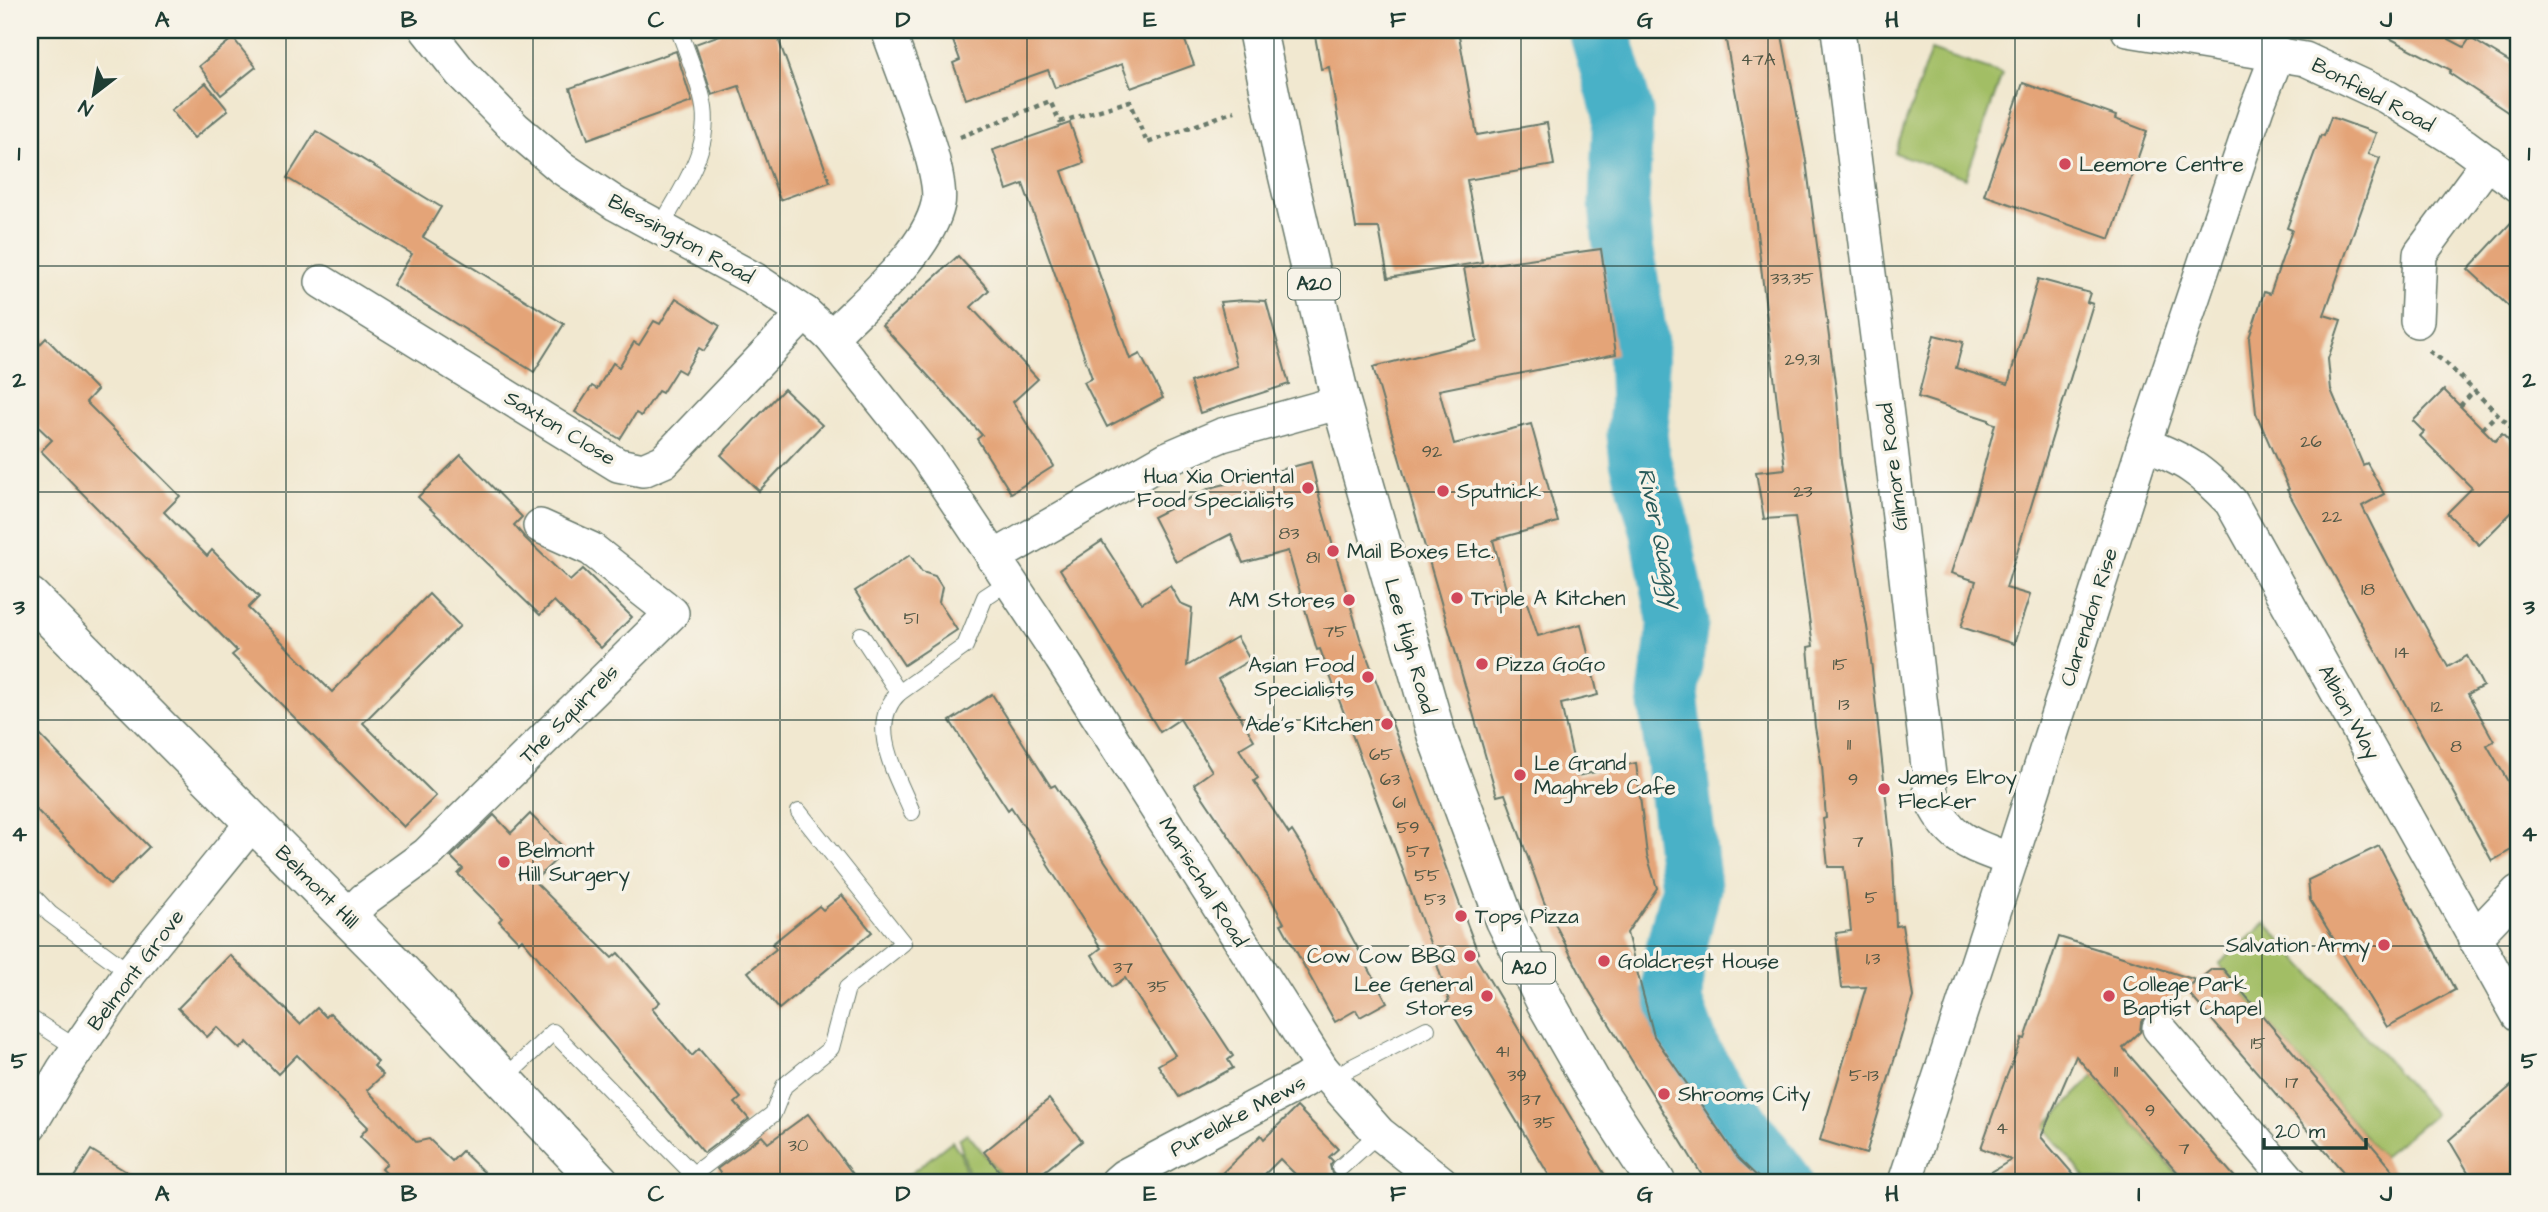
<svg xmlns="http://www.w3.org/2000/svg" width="2548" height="1212" viewBox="0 0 2548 1212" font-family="'Architects Daughter',sans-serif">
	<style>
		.green { fill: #a2be65; stroke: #607e4c; stroke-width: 2 }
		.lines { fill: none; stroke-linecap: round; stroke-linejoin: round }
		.river { stroke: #48b1c7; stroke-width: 61 }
		.building { fill: #e4a478 }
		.lane-casing { stroke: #68796b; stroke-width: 18 }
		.street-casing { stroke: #68796b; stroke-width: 36 }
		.secondary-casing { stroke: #68796b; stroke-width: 41 }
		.highway-casing { stroke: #68796b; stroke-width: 41 }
		.path { stroke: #68796b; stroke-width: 4.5; stroke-dasharray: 5 5; stroke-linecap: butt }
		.lane { stroke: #fff; stroke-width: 16 }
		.street { stroke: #fff; stroke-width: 33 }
		.secondary { stroke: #fff; stroke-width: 38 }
		.highway { stroke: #fff; stroke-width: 38 }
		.grid { fill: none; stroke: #1f3d34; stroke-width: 2; stroke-opacity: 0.55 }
		.poi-dot { fill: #d1495b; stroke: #f7f3e8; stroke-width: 2.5 }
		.labels { text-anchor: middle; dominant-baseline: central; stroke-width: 7; stroke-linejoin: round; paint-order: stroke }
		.number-label { font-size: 18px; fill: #505745 }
		.shield { fill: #f7f3e8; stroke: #60746a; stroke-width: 2 }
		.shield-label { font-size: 19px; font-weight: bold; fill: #1f3d34 }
		.street-label { font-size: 21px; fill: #1f3d34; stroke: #f7f3e8 }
		.poi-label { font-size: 21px; fill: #1f3d34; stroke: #f7f3e8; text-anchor: start }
		.water-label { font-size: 23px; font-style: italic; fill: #295a59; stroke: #f7f3e8 }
		.neatline { fill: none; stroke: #1f3d34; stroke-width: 2.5 }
		.grid-label { font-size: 23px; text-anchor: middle; font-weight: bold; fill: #1f3d34 }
	</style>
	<rect width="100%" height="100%" fill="#f7f3e8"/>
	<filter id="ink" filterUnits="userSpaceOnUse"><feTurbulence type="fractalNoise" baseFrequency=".0143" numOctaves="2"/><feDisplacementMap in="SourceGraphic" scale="14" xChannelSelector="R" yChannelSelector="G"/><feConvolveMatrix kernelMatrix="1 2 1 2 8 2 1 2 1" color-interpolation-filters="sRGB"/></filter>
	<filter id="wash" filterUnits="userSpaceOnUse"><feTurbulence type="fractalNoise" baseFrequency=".00686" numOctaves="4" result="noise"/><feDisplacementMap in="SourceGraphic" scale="28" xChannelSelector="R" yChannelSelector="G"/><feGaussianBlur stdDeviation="1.57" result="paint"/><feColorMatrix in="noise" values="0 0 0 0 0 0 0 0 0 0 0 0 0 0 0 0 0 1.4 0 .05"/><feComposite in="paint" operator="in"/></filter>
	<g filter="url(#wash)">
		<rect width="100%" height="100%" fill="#f1e8d0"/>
		<g class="green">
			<path d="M1931,50L2002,74L1966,178L1895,153Z"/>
			<path d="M2266,923L2434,1114L2382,1157L2219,964Z"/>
			<path d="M2094,1076L2184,1182H2089L2044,1127Z"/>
			<path d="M967,1133L1007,1182H971L959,1139Z"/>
			<path d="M952,1141L961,1154L968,1182H900Z"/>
		</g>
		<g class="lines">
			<path class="river" d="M1599,30L1623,113L1619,203L1623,246L1638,344L1640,408L1637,434L1640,460L1660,528L1678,623L1668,695L1691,887L1674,957L1672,1003L1692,1056L1744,1132L1782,1182"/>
		</g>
		<g id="blocks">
			<g class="building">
				<path d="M718,30H775L830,182L780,200L739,86L712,95L695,44L720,35Z"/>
				<path d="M949,30H1173L1177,40L1184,38L1194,65L1131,88L1122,64L1055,88L1048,70L966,99L953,63L960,60Z"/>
				<path d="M1314,30H1458L1477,135L1547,123L1554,165L1467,180L1482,262L1388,278L1379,228H1356L1329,67L1321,69Z"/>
				<path d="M1724,30H1781L1806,161L1837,398L1841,462L1868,633L1893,863L1896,926L1902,925L1913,997L1866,1154L1820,1140L1866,987L1842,988L1836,933L1851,931L1844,867H1828L1823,819L1826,818L1822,766L1815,727L1808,647L1813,646L1795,517L1764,519L1756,472L1785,469L1749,165Z"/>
				<path d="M2374,30H2432L2464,47L2470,38L2518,67V119L2449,73L2451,70Z"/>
				<path d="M233,38L256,67L221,95L199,66Z"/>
				<path d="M676,51L692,102L588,139L570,88Z"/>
				<path d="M206,83L228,110L194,138L171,110Z"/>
				<path d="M2023,83L2116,116L2115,119L2147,131L2110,239L1984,195Z"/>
				<path d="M2331,117L2376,133L2368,154L2380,158L2324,315L2341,320L2328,359L2331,390L2363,465L2367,463L2384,494L2362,506L2395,572L2448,667L2467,656L2483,686L2468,694L2494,741L2487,745L2518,799V846L2492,861L2287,490L2289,489L2256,413L2249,338L2264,292L2270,294L2292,230L2287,228L2298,198L2321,135L2324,136Z"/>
				<path d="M1070,123L1084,163L1062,171L1130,359L1140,354L1163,398L1107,427L1084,382L1092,378L1023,184L1007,190L993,150Z"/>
				<path d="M316,131L441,207L423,237L564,324L534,372L393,285L412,254L287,178Z"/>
				<path d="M2518,215V315L2468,269Z"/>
				<path d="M1601,249L1616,354L1439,390L1454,444L1531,424L1558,522L1493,540L1508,597L1524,594L1538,636L1581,624L1598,695L1561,704L1577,776L1636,763L1647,855L1657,888L1627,933L1654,1036L1738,1158L1763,1182H1706L1588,989L1544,902L1505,794L1497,796L1373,367L1477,341L1464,268Z"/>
				<path d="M958,256L989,290L971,307L1038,379L1013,402L1054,466L1011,493L977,439L982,435L882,325Z"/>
				<path d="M2038,279L2090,293L2087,302L2093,304L2006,588L2030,595L2014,644L1961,627L1976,581L1951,573L1977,493L1995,424L1989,422V420L1918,397L1934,335L1963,342L1956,368L2008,384Z"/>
				<path d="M676,298L720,326L704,351L699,348L684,373L677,369L662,393L658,391L641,416L636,413L620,439L575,412L592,386L597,389L613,363L619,367L634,342L639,345L654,321L660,324Z"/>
				<path d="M1245,300L1266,301L1289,384L1200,413L1190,382L1237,366L1220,302Z"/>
				<path d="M46,338L97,390L86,402L180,496L164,512L207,556L212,550L259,597L248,608L332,692L429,594L460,626L363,723L436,796L404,827L232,655L237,651L41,451L52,440L30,419V355Z"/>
				<path d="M784,389L822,425L759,491L721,455Z"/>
				<path d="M2444,390L2495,441L2502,434L2518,450V506L2479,545L2447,513L2472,488L2420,436L2424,432L2413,421Z"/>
				<path d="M461,455L522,517L514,525L525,538L570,581L583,569L632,617L601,648L554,601L540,615L418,497Z"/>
				<path d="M1311,462L1323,512L1360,638L1478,953L1474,954L1609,1182H1553L1446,1003L1449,1001L1430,943L1320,649L1317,650L1288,551L1243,563L1231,534L1176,562L1153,517L1210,488Z"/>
				<path d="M1102,541L1142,603L1170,586L1180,603L1192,608L1187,666L1237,637L1250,660L1218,679L1254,740L1239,749L1258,778L1254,781L1289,834L1292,831L1306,853L1387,1002L1360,1017L1356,1010L1335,1022L1281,924L1284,923L1270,897L1194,784L1212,771L1180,719L1160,732L1060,569Z"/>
				<path d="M910,555L922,572L935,576L942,587L939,602L957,630L904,665L855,591Z"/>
				<path d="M992,694L1051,787L1055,785L1233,1056L1228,1060L1233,1068L1179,1097L1158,1065L1175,1055L1125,978L1112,987L1092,955L1101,948L1047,864L1048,862L1011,807L1008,810L950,721Z"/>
				<path d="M30,725L149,847L110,885L30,803Z"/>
				<path d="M530,814L566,850L534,881L612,958L618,953L660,1002L652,1009L692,1056L699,1049L741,1098L735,1103L749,1119L704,1153L522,939L519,942L499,921L502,918L458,874L463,869L451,857L494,815L511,833Z"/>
				<path d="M2379,846L2455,990L2387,1027L2310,900L2308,880Z"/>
				<path d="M842,895L872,932L779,1009L748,972L776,949L772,944L819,906L823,910Z"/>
				<path d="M2059,937L2196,980L2187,989L2212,969H2223L2403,1182H2352L2186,990L2164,1010L2155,1009L2146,1014L2141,1022L2140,1032L2123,1048L2239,1182H2186L2076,1056L2041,1137L2080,1182H1975L2011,1160L1981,1148L2004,1083L2022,1038L2025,1039Z"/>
				<path d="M230,955L300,1024L317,1008L326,1017L330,1013L378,1062L374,1066L383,1075L367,1090L416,1142L429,1139L452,1161L462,1151L494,1182H395L382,1169L387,1163L360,1136L368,1127L297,1055L278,1074L247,1042L240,1049L217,1027L207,1037L178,1008Z"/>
				<path d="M2518,1080V1182H2474L2449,1140Z"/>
				<path d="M1049,1099L1082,1141L1031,1182H1008L984,1152Z"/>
				<path d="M1297,1107L1338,1149L1329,1157L1333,1161L1330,1165L1332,1174L1337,1178L1347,1176L1353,1182H1303L1280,1159L1257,1182H1213L1261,1135L1264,1139Z"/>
				<path d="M808,1114L859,1182H727L717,1169L762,1136L768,1143Z"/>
				<path d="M91,1150L143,1182H71Z"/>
			</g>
		</g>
	</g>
	<g filter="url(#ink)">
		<use href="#blocks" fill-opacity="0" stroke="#68796b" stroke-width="2"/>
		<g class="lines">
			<g class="lane-casing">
				<g id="lane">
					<path d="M660,228C681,190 713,148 703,102C698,78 687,53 679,30"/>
					<path d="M861,635L899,693"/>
					<path d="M912,812C898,778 865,725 899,693L965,646L985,597L1008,582"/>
					<path d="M30,893L50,914L130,973"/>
					<path d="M30,1018L78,1049"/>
					<path d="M1329,1079L1427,1029"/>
					<path d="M503,1080L553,1032L694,1175"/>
					<path d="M1340,1168L1379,1133"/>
					<path d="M683,1182L773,1114L784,1086L831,1048L847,988L903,943L799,812"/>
				</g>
			</g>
			<g class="street-casing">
				<g id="street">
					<path d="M427,30L461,73L515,128L562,168L616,204L754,279L805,313L831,337L927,457L1061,658L1322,1069L1379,1133L1441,1182"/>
					<path d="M1838,30L1889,431L1932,801C1953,843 1971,844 2011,860"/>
					<path d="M2128,30L2305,59L2387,97L2464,145L2518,185"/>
					<path d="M322,282L618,465L643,470L664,461L805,313"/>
					<path d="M2417,321L2420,254L2488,162"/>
					<path d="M831,337C865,302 927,253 938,204C945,172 900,66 888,30"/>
					<path d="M2144,444C2185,460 2200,469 2231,502L2518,1015"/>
					<path d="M993,558L1166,459L1222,435L1341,402"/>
					<path d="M347,917L365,899L427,854L672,613L591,549L540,526"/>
					<path d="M2474,938L2518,892"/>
					<path d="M2159,1028L2291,1182"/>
					<path d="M30,1125L63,1070L130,973L253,822"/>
					<path d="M1117,1182L1124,1176L1304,1081L1322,1069"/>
					<path d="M1905,1182L2011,860L2144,444L2257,107L2278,53"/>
				</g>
			</g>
			<g class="secondary-casing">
				<path id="secondary" d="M30,597L395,965L600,1182"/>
			</g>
			<g class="highway-casing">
				<path id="highway" d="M1257,30L1282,151L1341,402L1437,737L1505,920L1545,1001L1594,1087L1656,1182"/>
			</g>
			<g class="path">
				<path d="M960,137L1050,101L1060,122L1130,101L1147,143L1235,111"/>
				<path d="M2429,351L2446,363L2516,432L2512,440"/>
				<path d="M2460,406L2474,391"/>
				<path d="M2482,429L2497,414"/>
			</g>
			<use href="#lane" class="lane"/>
			<use href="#street" class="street"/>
			<use href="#secondary" class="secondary"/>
			<use href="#highway" class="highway"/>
		</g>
	</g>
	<path class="grid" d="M286,30V1182M533,30V1182M780,30V1182M1027,30V1182M1274,30V1182M1521,30V1182M1768,30V1182M2015,30V1182M2262,30V1182M30,266H2518M30,492H2518M30,720H2518M30,946H2518"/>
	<g class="poi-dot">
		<circle cx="2065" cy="164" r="7"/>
		<circle cx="1308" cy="488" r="7"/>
		<circle cx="1443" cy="491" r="7"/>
		<circle cx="1333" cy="551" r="7"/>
		<circle cx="1457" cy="598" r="7"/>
		<circle cx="1349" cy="600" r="7"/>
		<circle cx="1482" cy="664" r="7"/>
		<circle cx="1368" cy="677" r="7"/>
		<circle cx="1387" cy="724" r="7"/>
		<circle cx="1520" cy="775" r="7"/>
		<circle cx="1884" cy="789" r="7"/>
		<circle cx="504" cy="862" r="7"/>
		<circle cx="1461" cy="916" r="7"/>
		<circle cx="2384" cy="945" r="7"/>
		<circle cx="1470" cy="956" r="7"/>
		<circle cx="1604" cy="961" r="7"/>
		<circle cx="1487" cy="996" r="7"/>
		<circle cx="2109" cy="996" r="7"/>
		<circle cx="1664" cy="1094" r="7"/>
	</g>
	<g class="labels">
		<g class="number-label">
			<text x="1758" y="59">47A</text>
			<text x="1792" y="278">33,35</text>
			<text x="1802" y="359">29,31</text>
			<text x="2311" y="441">26</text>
			<text x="1432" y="451">92</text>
			<text x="1803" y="491">23</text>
			<text x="2332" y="516">22</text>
			<text x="1289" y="533">83</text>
			<text x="1313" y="557">81</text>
			<text x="2368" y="589">18</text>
			<text x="911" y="618">51</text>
			<text x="1335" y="631">75</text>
			<text x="2402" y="652">14</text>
			<text x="1840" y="664">15</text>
			<text x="1844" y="704">13</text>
			<text x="2437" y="706">12</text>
			<text x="1849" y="744">11</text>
			<text x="2456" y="746">8</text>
			<text x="1381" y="754">65</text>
			<text x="1390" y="779">63</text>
			<text x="1853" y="779">9</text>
			<text x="1399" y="802">61</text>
			<text x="1408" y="827">59</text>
			<text x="1858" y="841">7</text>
			<text x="1418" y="851">57</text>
			<text x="1427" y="875">55</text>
			<text x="1871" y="897">5</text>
			<text x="1435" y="899">53</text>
			<text x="1873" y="958">1,3</text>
			<text x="1123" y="967">37</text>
			<text x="1158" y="986">35</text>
			<text x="2258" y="1043">15</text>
			<text x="1502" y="1051">41</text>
			<text x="2116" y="1071">11</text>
			<text x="1517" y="1075">39</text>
			<text x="1864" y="1075">5-13</text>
			<text x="2292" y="1082">17</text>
			<text x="1531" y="1099">37</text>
			<text x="2150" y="1110">9</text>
			<text x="1544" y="1122">35</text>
			<text x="2002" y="1128">4</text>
			<text x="798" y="1145">30</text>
			<text x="2184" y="1148">7</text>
		</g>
		<g class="shield">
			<rect x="1288" y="268.5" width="52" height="31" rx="5"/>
			<rect x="1503" y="952.5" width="52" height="31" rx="5"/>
		</g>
		<g class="shield-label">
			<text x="1314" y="284">A20</text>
			<text x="1529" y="968">A20</text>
		</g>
		<g class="street-label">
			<text transform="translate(2373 95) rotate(28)">Bonfield Road</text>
			<text transform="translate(681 239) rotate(29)">Blessington Road</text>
			<text transform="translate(560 428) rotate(31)">Saxton Close</text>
			<text transform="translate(1893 467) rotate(-97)">Gilmore Road</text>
			<text transform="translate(2089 617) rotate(-72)">Clarendon Rise</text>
			<text transform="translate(1410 646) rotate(74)">Lee High Road</text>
			<text transform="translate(2349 712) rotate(61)">Albion Way</text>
			<text transform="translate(569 714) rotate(-45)">The Squirrels</text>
			<text transform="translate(1203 882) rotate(58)">Marischal Road</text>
			<text transform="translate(317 887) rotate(45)">Belmont Hill</text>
			<text transform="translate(136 970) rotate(-53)">Belmont Grove</text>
			<text transform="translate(1238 1116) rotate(-28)">Purelake Mews</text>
		</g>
		<g class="poi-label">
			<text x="2079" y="164">Leemore Centre</text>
			<text x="1294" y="476" text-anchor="end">Hua Xia Oriental<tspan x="1294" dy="24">Food Specialists</tspan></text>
			<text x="1457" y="491">Sputnick</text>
			<text x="1347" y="551">Mail Boxes Etc.</text>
			<text x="1471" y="598">Triple A Kitchen</text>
			<text x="1335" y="600" text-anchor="end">AM Stores</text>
			<text x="1496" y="664">Pizza GoGo</text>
			<text x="1354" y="665" text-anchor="end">Asian Food<tspan x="1354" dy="24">Specialists</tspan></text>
			<text x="1373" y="724" text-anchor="end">Ade's Kitchen</text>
			<text x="1534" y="763">Le Grand<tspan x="1534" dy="24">Maghreb Cafe</tspan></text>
			<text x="1898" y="777">James Elroy<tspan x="1898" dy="24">Flecker</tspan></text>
			<text x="518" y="850">Belmont<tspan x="518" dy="24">Hill Surgery</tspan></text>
			<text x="1475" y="916">Tops Pizza</text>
			<text x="2370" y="945" text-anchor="end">Salvation Army</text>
			<text x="1456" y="956" text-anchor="end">Cow Cow BBQ</text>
			<text x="1618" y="961">Goldcrest House</text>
			<text x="1473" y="984" text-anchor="end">Lee General<tspan x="1473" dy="24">Stores</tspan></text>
			<text x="2123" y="984">College Park<tspan x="2123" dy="24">Baptist Chapel</tspan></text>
			<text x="1678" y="1094">Shrooms City</text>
		</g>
		<g class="water-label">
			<text transform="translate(1660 538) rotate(78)">River Quaggy</text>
		</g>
	</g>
	<rect width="2548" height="1212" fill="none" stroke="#f7f3e8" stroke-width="77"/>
	<g transform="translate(94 94) rotate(211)" stroke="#f7f3e8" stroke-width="5" paint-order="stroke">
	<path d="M0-5L12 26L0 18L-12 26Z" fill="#1f3d34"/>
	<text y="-10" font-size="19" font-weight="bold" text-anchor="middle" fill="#1f3d34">N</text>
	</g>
	<path d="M2264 1138v10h102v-10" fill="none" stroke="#1f3d34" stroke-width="3.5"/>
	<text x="2275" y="1138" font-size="21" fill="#1f3d34" stroke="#f7f3e8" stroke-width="5" paint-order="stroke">20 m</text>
	<rect x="38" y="38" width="2472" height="1136" class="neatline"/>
	<g class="grid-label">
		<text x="162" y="27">A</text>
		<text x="409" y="27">B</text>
		<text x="656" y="27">C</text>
		<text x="903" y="27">D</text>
		<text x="1150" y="27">E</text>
		<text x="1398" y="27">F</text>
		<text x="1645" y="27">G</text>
		<text x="1892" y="27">H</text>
		<text x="2139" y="27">I</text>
		<text x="2386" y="27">J</text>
		<text x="19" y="160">1</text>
		<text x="2529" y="160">1</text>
		<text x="19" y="387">2</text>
		<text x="2529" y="387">2</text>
		<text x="19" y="614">3</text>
		<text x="2529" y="614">3</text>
		<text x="19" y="841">4</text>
		<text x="2529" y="841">4</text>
		<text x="19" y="1068">5</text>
		<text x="2529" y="1068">5</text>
		<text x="162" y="1201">A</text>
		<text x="409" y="1201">B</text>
		<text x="656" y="1201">C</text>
		<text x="903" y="1201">D</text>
		<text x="1150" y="1201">E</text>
		<text x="1398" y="1201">F</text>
		<text x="1645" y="1201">G</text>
		<text x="1892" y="1201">H</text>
		<text x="2139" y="1201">I</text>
		<text x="2386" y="1201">J</text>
	</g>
</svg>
